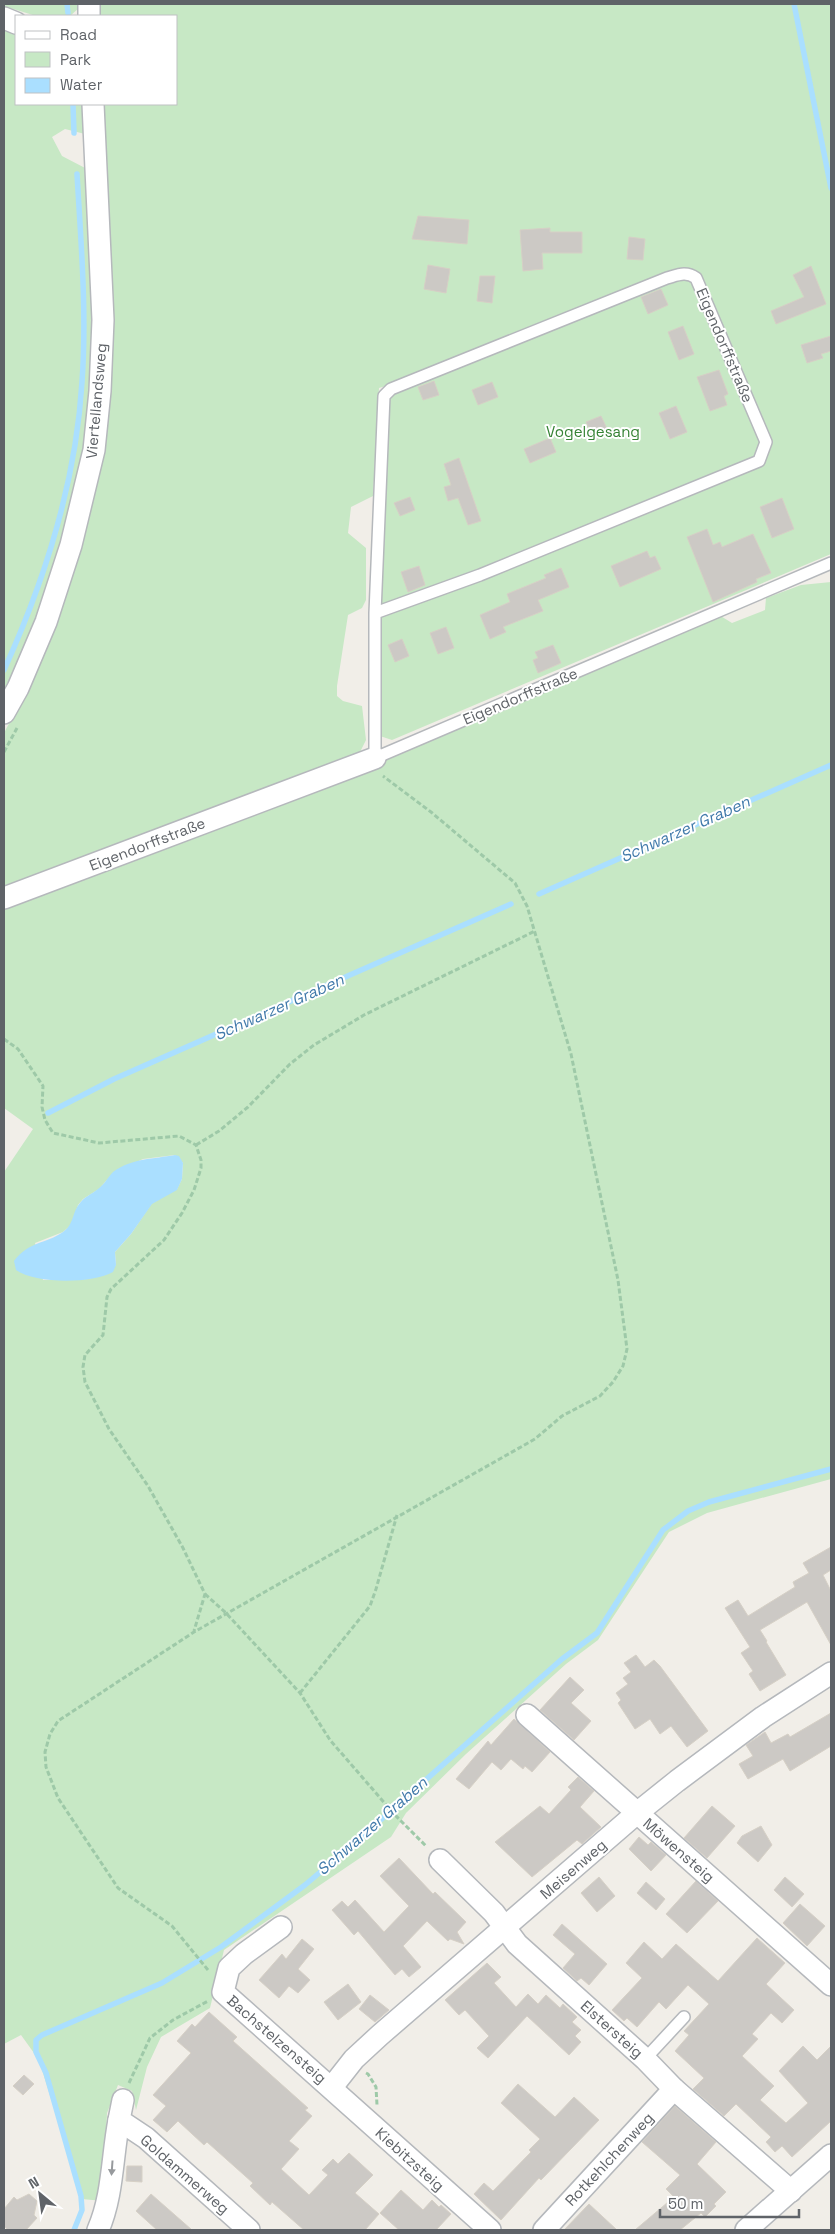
<svg xmlns="http://www.w3.org/2000/svg" width="835" height="2234" viewBox="0 0 835 2234" font-family="'Space Grotesk',sans-serif">
	<style>
		.green { fill: #c7e8c5; fill-rule: evenodd }
		.water { fill: #aadfff }
		.lines { fill: none; stroke-linecap: round; stroke-linejoin: round }
		.stream { stroke: #aadfff; stroke-width: 5.5 }
		.building { fill: #ccc9c5; stroke: #d6d0c6 }
		.lane-casing { stroke: #b5b8bc; stroke-width: 14 }
		.street-casing { stroke: #b5b8bc; stroke-width: 24 }
		.path { stroke: #9ec9a8; stroke-width: 3; stroke-dasharray: 5 2.5; stroke-linecap: butt }
		.lane { stroke: #fff; stroke-width: 11 }
		.street { stroke: #fff; stroke-width: 21 }
		.oneway { fill: #979a9d }
		.labels { text-anchor: middle; dominant-baseline: central; stroke-width: 4; stroke-linejoin: round; paint-order: stroke }
		.street-label { font-size: 15px; fill: #5f6368; stroke: #fff }
		.park-label { font-size: 15px; fill: #358234; stroke: #fff }
		.water-label { font-size: 16px; font-style: italic; fill: #417aaa; stroke: #fff }
	</style>
	<rect width="100%" height="100%" fill="#f1eee8"/>
	<g class="green">
		<path d="M4,4H79L80,7L70,16H36L4,6Z"/>
		<path d="M96,4H831V554L392,740L380,736L378,604L389,385L379,388L373,496L351,507L348,533L366,548V600L362,608L348,615L337,686V696L343,701L362,706L366,740L360,752L4,888V733L40,664L56,625L70,582L93,502L109,413L112,317L101,104H176V16H97Z"/>
		<path d="M4,26L16,32V104H84L85,134L65,129L52,137L62,156L87,169L95,348L84,452L61,542L37,614L22,652L4,690Z"/>
		<path d="M831,582V1479L707,1513L669,1532L598,1640L566,1664L466,1754L406,1813L391,1837L224,1950L210,2008L161,2037L147,2067L136,2110L132,2091L118,2085L107,2113L103,2201L82,2199L39,2060L21,2035L4,2044V1172L33,1129L4,1108V906L370,767L719,615L732,623L765,610L766,598L801,585ZM175,1155L183,1163L182,1179L177,1189L152,1203L131,1234L115,1252L116,1265L89,1279L43,1280L35,1243L63,1232L72,1224L78,1205L83,1199L99,1189L113,1173L143,1159Z"/>
	</g>
	<path class="water" d="M175,1155L179,1156L183,1163L182,1179L177,1190L152,1204L131,1234L115,1252L116,1265L113,1272C92,1284 35,1284 16,1270L14,1261C29,1241 46,1244 63,1232C74,1225 72,1212 80,1203C84,1197 92,1194 98,1189C104,1185 108,1177 113,1172C132,1158 154,1159 175,1155Z"/>
	<g class="lines">
		<g class="stream">
			<path d="M67,4L68,13"/>
			<path d="M794,4L831,188"/>
			<path d="M73,104L74,133"/>
			<path d="M4,670C45,580 76,482 82,382C87,313 81,243 77,174"/>
			<path d="M539,894L831,765"/>
			<path d="M48,1113L114,1079L511,904"/>
			<path d="M74,2230L82,2210L81,2196L46,2073L36,2052V2040L42,2035L162,1983L221,1947L305,1885L358,1840L562,1659L597,1633L663,1530L688,1511L709,1502L831,1469"/>
		</g>
	</g>
	<g class="building">
		<path d="M418,216L469,220L467,244L412,239Z"/>
		<path d="M550,228V232H582V253H542L543,269L523,271L520,230Z"/>
		<path d="M629,237L645,239L643,260L627,259Z"/>
		<path d="M428,265L450,269L446,293L424,289Z"/>
		<path d="M811,266L826,304L776,324L771,311L804,297L793,275Z"/>
		<path d="M480,276H495L492,303L477,301Z"/>
		<path d="M661,289L668,305L648,314L641,297Z"/>
		<path d="M683,326L694,354L679,360L668,332Z"/>
		<path d="M831,336V351L821,354L823,358L807,363L801,345Z"/>
		<path d="M719,370L728,394L724,396L727,405L710,411L697,377Z"/>
		<path d="M434,381L439,395L423,400L418,387Z"/>
		<path d="M492,382L498,397L478,405L472,390Z"/>
		<path d="M676,406L687,432L670,439L659,413Z"/>
		<path d="M601,416L609,433L594,440L586,422Z"/>
		<path d="M550,438L556,452L530,463L524,449Z"/>
		<path d="M459,458L481,521L468,525L458,498L448,501L444,487L451,485L444,464Z"/>
		<path d="M410,497L415,510L400,516L394,503Z"/>
		<path d="M782,498L794,529L772,538L760,507Z"/>
		<path d="M707,529L713,545L720,542L722,547L753,534L771,573L756,579L757,582L713,602L687,537Z"/>
		<path d="M647,551L650,558L655,556L661,569L620,587L611,566Z"/>
		<path d="M419,566L425,585L408,592L401,572Z"/>
		<path d="M561,568L569,587L538,600L543,611L503,627L506,632L490,639L480,615L510,602L507,594L546,578L544,575Z"/>
		<path d="M446,627L454,648L438,654L430,633Z"/>
		<path d="M402,639L409,656L395,662L388,645Z"/>
		<path d="M553,645L561,663L538,673L533,660L538,658L535,652Z"/>
		<path d="M831,1547V1570L823,1575L831,1591V1645L807,1602L760,1630L767,1641L766,1642L786,1675L760,1691L749,1674L753,1671L741,1653L750,1647L725,1608L738,1600L748,1616L795,1587L793,1582L809,1573L803,1563Z"/>
		<path d="M636,1655L645,1667L654,1660L660,1666L708,1731L687,1747L671,1726L660,1734L650,1719L635,1729L618,1703L621,1700L616,1693L628,1684L623,1678L631,1672L624,1663Z"/>
		<path d="M570,1677L584,1690L571,1703L591,1721L574,1740L540,1710Z"/>
		<path d="M831,1713V1746L790,1771L783,1759L748,1779L739,1764L753,1756L746,1745L765,1732L771,1743L788,1734L790,1737Z"/>
		<path d="M514,1719L550,1752L532,1772L525,1766L523,1769L511,1759L501,1770L492,1762L469,1789L456,1779L488,1741L491,1745Z"/>
		<path d="M578,1777L594,1791L580,1807L601,1827L582,1844L577,1840L532,1877L495,1842L540,1806L549,1814L571,1790L568,1787Z"/>
		<path d="M712,1806L735,1826L707,1858L684,1838Z"/>
		<path d="M761,1826L772,1845L758,1862L737,1843L742,1836Z"/>
		<path d="M639,1837L648,1845L651,1842L666,1855L651,1871L629,1849Z"/>
		<path d="M399,1858L433,1894L435,1892L466,1922L457,1932L464,1944L450,1939L448,1941L427,1921L403,1946L421,1967L409,1977L402,1969L395,1975L358,1931L354,1935L332,1910L342,1901L348,1907L355,1900L384,1932L409,1906L380,1876Z"/>
		<path d="M599,1877L615,1896L597,1912L581,1893Z"/>
		<path d="M785,1877L804,1894L792,1907L774,1890Z"/>
		<path d="M696,1881L718,1901L687,1933L666,1914Z"/>
		<path d="M646,1882L665,1899L656,1910L637,1893Z"/>
		<path d="M800,1904L825,1926L807,1946L783,1923Z"/>
		<path d="M562,1924L607,1964L589,1985L581,1978L577,1981L563,1968L575,1954L553,1935Z"/>
		<path d="M757,1938L785,1963L766,1984L794,2010L782,2023L771,2013L752,2034L758,2039L742,2056L774,2086L760,2100L786,2123L808,2103L779,2071L803,2046L817,2060L831,2046V2121L792,2157L782,2146L775,2152L766,2142L771,2137L736,2104L724,2116L693,2089L704,2078L675,2051L689,2035L684,2031L709,2004L688,1985L666,2009L659,2002L637,2027L627,2018L624,2021L612,2010L642,1978L626,1963L644,1942L662,1959L676,1944L718,1981Z"/>
		<path d="M302,1939L314,1949L298,1969L310,1980L298,1993L289,1986L279,1998L259,1980L282,1954L286,1959Z"/>
		<path d="M487,1963L501,1977L494,1983L516,2007L528,1994L538,2004L546,1995L560,2008L563,2004L577,2017L572,2022L581,2030L575,2036L581,2042L569,2055L527,2016L488,2058L477,2048L489,2036L465,2010L459,2015L445,2000Z"/>
		<path d="M348,1984L361,2002L338,2020L324,2002Z"/>
		<path d="M370,1995L389,2010L375,2022L359,2009Z"/>
		<path d="M209,2012L237,2037L233,2041L308,2108L305,2110L312,2116L289,2141L299,2149L281,2169L309,2195L328,2175L322,2170L333,2159L338,2164L349,2153L373,2175L355,2193L379,2214L365,2230H304L272,2202L270,2205L250,2186L253,2183L207,2142L204,2145L178,2121L167,2132L153,2120L166,2106L153,2095L191,2053L177,2041L192,2024L195,2027Z"/>
		<path d="M24,2075L34,2084L23,2095L13,2086Z"/>
		<path d="M518,2084L555,2117L574,2097L599,2120L541,2180L539,2178L501,2220L474,2194L484,2183L493,2191L531,2152L529,2150L540,2139L501,2103Z"/>
		<path d="M675,2106L716,2142L697,2164L726,2192L714,2204L716,2206L705,2217L701,2213L680,2230H635L674,2197L666,2189L680,2175L642,2142Z"/>
		<path d="M127,2166H142V2182L126,2181Z"/>
		<path d="M401,2190L423,2210L432,2200L439,2207L441,2205L451,2214L436,2230H399L380,2213Z"/>
		<path d="M29,2194L37,2201L34,2215L37,2218L26,2230H8L4,2226V2209L14,2197L17,2200Z"/>
		<path d="M151,2194L192,2230H157L136,2211Z"/>
		<path d="M589,2204L617,2230H564Z"/>
	</g>
	<g class="lines">
		<g class="lane-casing">
			<g id="lane">
				<path d="M375,613L480,575L759,461L766,442L696,278C686,271 678,275 667,278L391,389L384,396L375,613V758L831,563"/>
				<path d="M645,2059L684,2017"/>
			</g>
		</g>
		<g class="street-casing">
			<g id="street">
				<path d="M89,4V16"/>
				<path d="M4,18L16,23"/>
				<path d="M4,713L18,688L46,622L71,545L94,450L100,391L103,320L93,104"/>
				<path d="M4,898L375,758"/>
				<path d="M527,1715L831,1985"/>
				<path d="M440,1860L494,1913L517,1944L645,2059L674,2089L791,2191"/>
				<path d="M281,1927L244,1954L229,1968L223,1992L490,2230"/>
				<path d="M332,2087L354,2059L380,2035L637,1813L677,1781L763,1717L831,1673"/>
				<path d="M123,2100L119,2120L146,2138L249,2230"/>
				<path d="M98,2230C113,2196 112,2157 119,2120"/>
				<path d="M544,2230L674,2089"/>
				<path d="M746,2230L831,2155"/>
			</g>
		</g>
		<g class="path">
			<path d="M4,752L17,728"/>
			<path d="M4,1039L18,1049L43,1086L42,1107L45,1120L53,1133L99,1143L179,1136L196,1145L201,1160V1168L194,1190L182,1213L164,1240L111,1289L107,1297L103,1335L85,1355L83,1367L85,1382L109,1429L148,1486L183,1548L205,1594L194,1631"/>
			<path d="M196,1145L219,1131L248,1107L290,1064L314,1045L364,1015L535,931"/>
			<path d="M205,1594L226,1613L300,1693L330,1740L395,1815L427,1847"/>
			<path d="M300,1693L370,1606L376,1589L397,1515"/>
			<path d="M208,1970L172,1926L118,1888L58,1798L46,1767L45,1752L50,1734L58,1721L194,1632L535,1439L562,1416L600,1396L613,1382L623,1366L627,1349L618,1280L571,1054L527,906L515,883L431,812L383,776"/>
			<path d="M366,2073L368,2074L376,2087L377,2105"/>
			<path d="M129,2083L150,2038L173,2020L208,2001"/>
		</g>
		<use href="#lane" class="lane"/>
		<use href="#street" class="street"/>
	</g>
	<defs><path id="oneway-solid" d="M-6-.8H1V-3.2L6.5 0L1 3.2V.8H-6Z" transform="scale(1.25)"/></defs>
	<use class="oneway" href="#oneway-solid" transform="translate(112 2168) rotate(94)"/>
	<g class="labels">
		<g class="street-label">
			<text transform="translate(725 345) rotate(67)">Eigendorffstraße</text>
			<text transform="translate(96 401) rotate(-85)">Viertellandsweg</text>
			<text transform="translate(520 696) rotate(-23)">Eigendorffstraße</text>
			<text transform="translate(147 844) rotate(-21)">Eigendorffstraße</text>
			<text transform="translate(679 1850) rotate(41)">Möwensteig</text>
			<text transform="translate(573 1869) rotate(-41)">Meisenweg</text>
			<text transform="translate(612 2029) rotate(42)">Elstersteig</text>
			<text transform="translate(277 2039) rotate(41)">Bachstelzensteig</text>
			<text transform="translate(410 2159) rotate(42)">Kiebitzsteig</text>
			<text transform="translate(609 2159) rotate(-47)">Rotkehlchenweg</text>
			<text transform="translate(185 2174) rotate(41)">Goldammerweg</text>
		</g>
		<g class="park-label">
			<text x="593" y="431">Vogelgesang</text>
		</g>
		<g class="water-label">
			<text transform="translate(685 829) rotate(-24)">Schwarzer Graben</text>
			<text transform="translate(279 1007) rotate(-24)">Schwarzer Graben</text>
			<text transform="translate(372 1826) rotate(-41)">Schwarzer Graben</text>
		</g>
	</g>
	<rect width="835" height="2234" fill="none" stroke="#5f6368" stroke-width="10"/>
	<rect x="15" y="15" width="162" height="90" fill="#ffffff" stroke="#bfc1c3"/>
	<rect x="25" y="31" width="25" height="8" fill="#ffffff" stroke="#bfc1c3"/>
	<text x="60" y="40" font-size="15" fill="#5f6368">Road</text>
	<rect x="25" y="52" width="25" height="15" fill="#c7e8c5" stroke="#bfc1c3"/>
	<text x="60" y="65" font-size="15" fill="#5f6368">Park</text>
	<rect x="25" y="78" width="25" height="15" fill="#aadfff" stroke="#bfc1c3"/>
	<text x="60" y="90" font-size="15" fill="#5f6368">Water</text>
	<g transform="translate(40 2194) rotate(331)" stroke="#ffffff" stroke-width="4" paint-order="stroke">
	<path d="M0-4L9 19L0 12L-9 19Z" fill="#5f6368"/>
	<text y="-8" font-size="14" font-weight="bold" text-anchor="middle" fill="#5f6368">N</text>
	</g>
	<path d="M660 2209v8h139v-8" fill="none" stroke="#5f6368" stroke-width="2.5"/>
	<text x="668" y="2209" font-size="15" fill="#5f6368" stroke="#ffffff" stroke-width="4" paint-order="stroke">50 m</text>
</svg>
